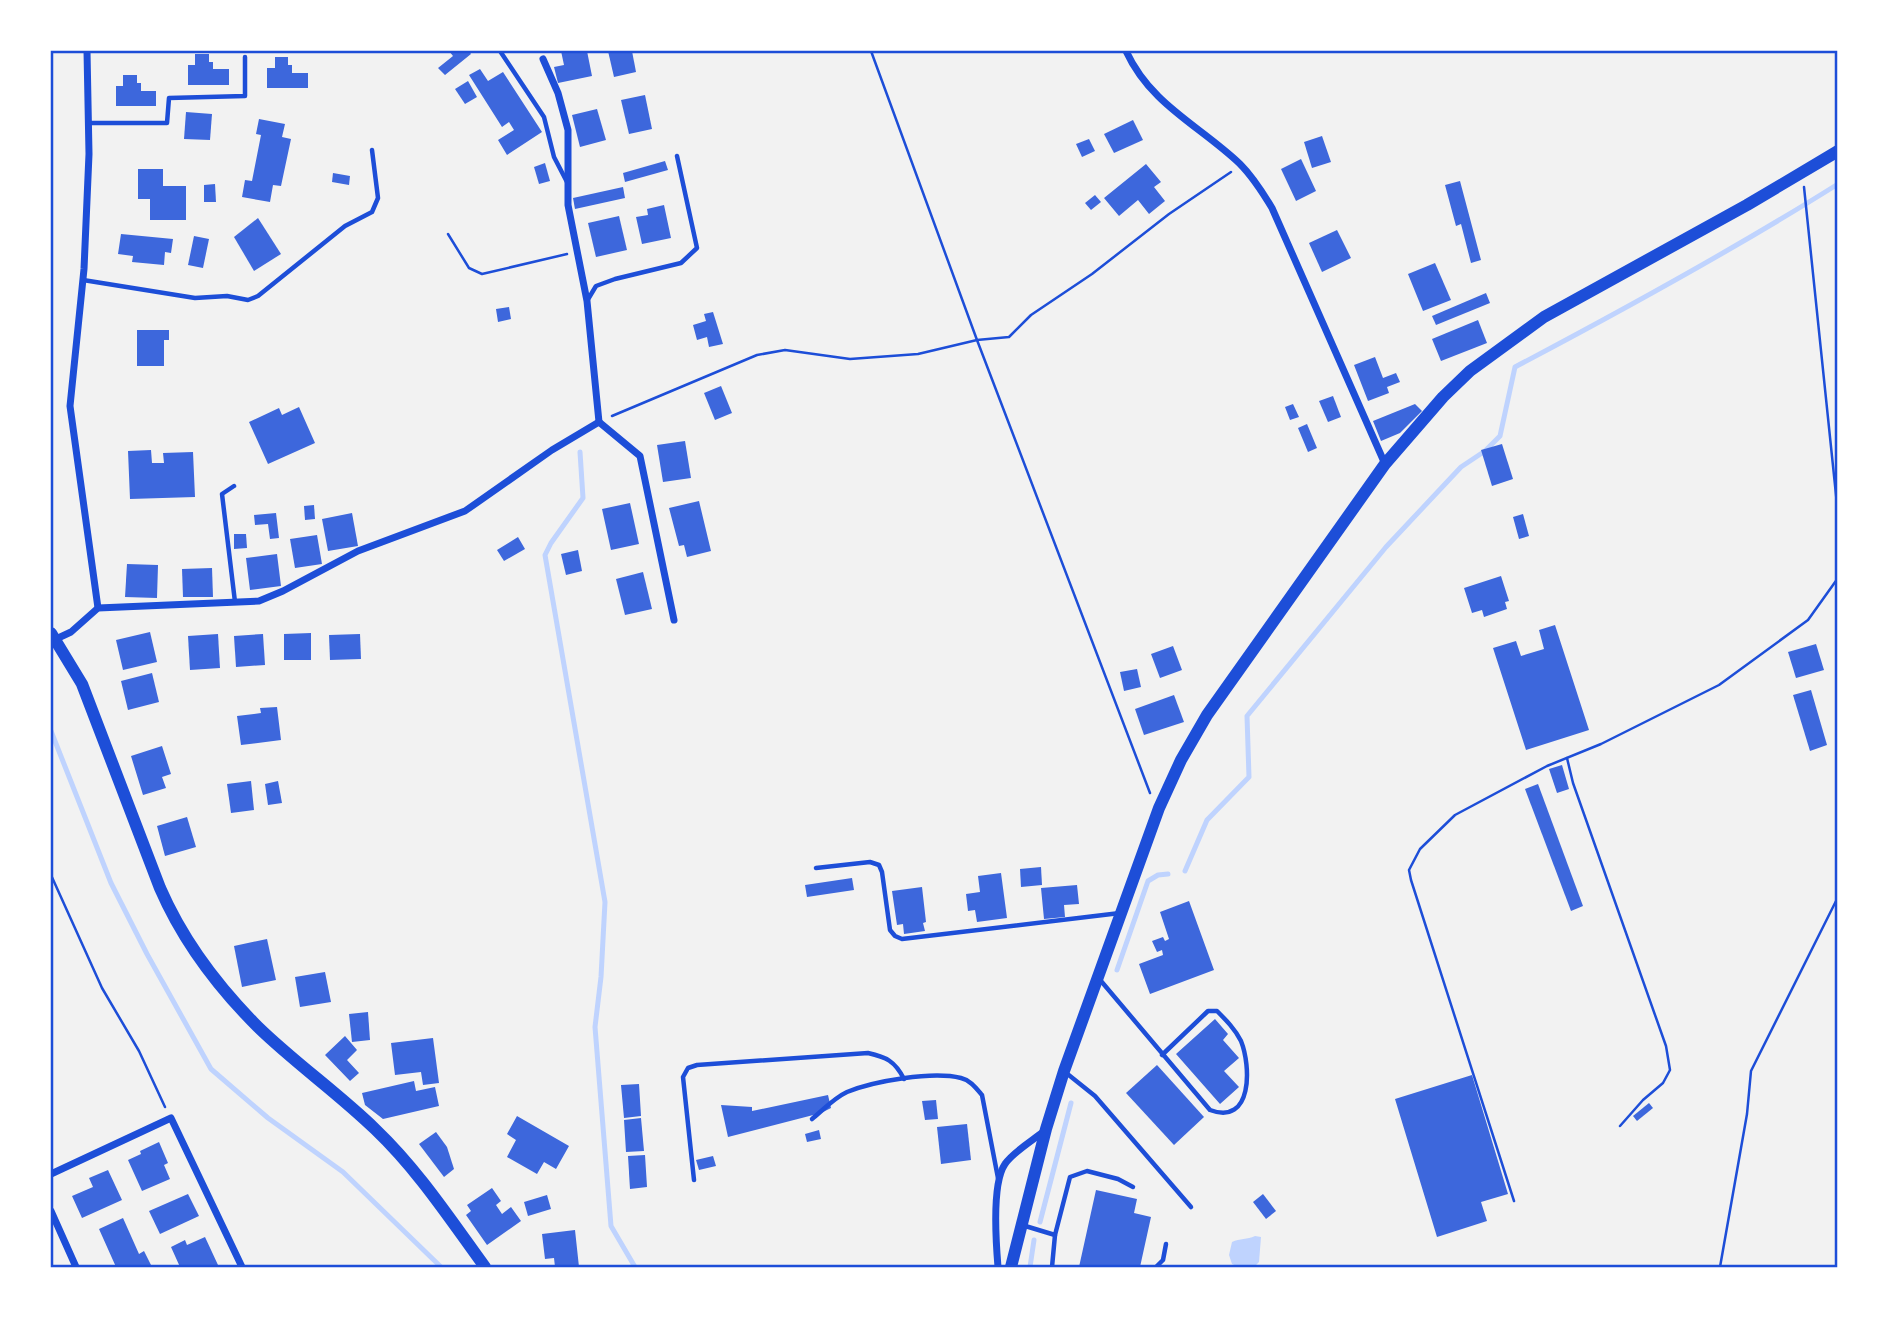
<svg xmlns="http://www.w3.org/2000/svg" width="1889" height="1318" viewBox="0 0 1889 1318" font-family="'Exo 2',sans-serif">
	<style>
		.water { fill: #bfd3fe }
		.lines { fill: none; stroke-linecap: round; stroke-linejoin: round }
		.stream { stroke: #bfd3fe; stroke-width: 5 }
		.building { fill: #3d67dc }
		.path { stroke: #1d4ed8; stroke-width: 2.5 }
		.service { stroke: #1d4ed8; stroke-width: 4.5 }
		.minor { stroke: #1d4ed8; stroke-width: 7 }
		.secondary { stroke: #1d4ed8; stroke-width: 12 }
		.neatline { fill: none; stroke: #1d4ed8; stroke-width: 2.5 }
	</style>
	<rect width="100%" height="100%" fill="#f2f2f2"/>
	<path class="water" d="M1255,1236L1261,1237L1259,1262L1254,1267H1239L1232,1264L1229,1255L1232,1242C1240,1238 1247,1240 1255,1236Z"/>
	<g class="lines">
		<g class="stream">
			<path d="M580,452L583,498L551,543L545,555L605,902L601,977L595,1027L611,1226L635,1267"/>
			<path d="M51,731L111,883L147,954L211,1069L268,1118L343,1172L441,1267"/>
			<path d="M1185,871L1207,820L1249,777L1247,716L1386,547L1461,467L1485,451L1500,436L1515,367C1625,309 1733,250 1838,184"/>
			<path d="M1117,970L1148,881L1158,875L1168,874"/>
			<path d="M1040,1222L1071,1103"/>
			<path d="M1030,1267L1034,1240"/>
		</g>
	</g>
	<g class="building">
		<path d="M449,51H469L471,54L445,75L438,68L453,56Z"/>
		<path d="M561,51H587L592,76L558,83L554,67L564,65Z"/>
		<path d="M608,51H632L636,72L614,77Z"/>
		<path d="M195,54H209V62H213V69H229V85H188V65H195Z"/>
		<path d="M275,57H288V65H292V73H308V88H267V68H275Z"/>
		<path d="M480,69L488,81L503,72L542,132L507,155L498,140L514,130L509,122L502,127L469,75Z"/>
		<path d="M123,75H137V83H141V91H156V106H116V86H123Z"/>
		<path d="M468,81L477,97L465,104L455,89Z"/>
		<path d="M645,95L652,129L629,134L621,100Z"/>
		<path d="M597,109L606,140L580,147L572,115Z"/>
		<path d="M186,112L212,114L210,140L184,139Z"/>
		<path d="M259,119L285,124L282,137L291,139L281,186L273,185L270,202L242,197L245,180L252,181L261,135L256,134Z"/>
		<path d="M1133,120L1143,140L1114,153L1104,134Z"/>
		<path d="M1322,136L1331,162L1312,168L1304,142Z"/>
		<path d="M1089,139L1095,151L1082,157L1076,144Z"/>
		<path d="M1301,159L1316,191L1296,201L1281,169Z"/>
		<path d="M665,161L668,170L625,182L623,173Z"/>
		<path d="M545,163L550,181L539,184L534,167Z"/>
		<path d="M1146,164L1161,182L1154,187L1165,201L1149,214L1138,200L1119,216L1104,198Z"/>
		<path d="M138,169H163V186H186V220H150V199H138Z"/>
		<path d="M333,173L350,176L349,185L332,182Z"/>
		<path d="M1460,181L1481,260L1471,263L1461,224L1456,226L1445,185Z"/>
		<path d="M215,184L216,202H204V185Z"/>
		<path d="M623,187L625,198L575,209L573,198Z"/>
		<path d="M1095,195L1101,202L1091,210L1085,203Z"/>
		<path d="M664,205L671,238L642,244L636,217L648,215L647,209Z"/>
		<path d="M619,216L627,250L596,257L588,223Z"/>
		<path d="M258,218L281,254L254,271L234,237Z"/>
		<path d="M1337,230L1351,258L1322,272L1309,243Z"/>
		<path d="M121,234L173,239L171,253L165,252L164,265L132,262L133,256L118,254Z"/>
		<path d="M194,236L209,239L203,268L188,265Z"/>
		<path d="M1435,263L1451,300L1423,311L1408,274Z"/>
		<path d="M1486,293L1490,303L1436,325L1432,316Z"/>
		<path d="M509,307L511,319L498,322L496,309Z"/>
		<path d="M713,312L723,344L709,347L707,337L697,340L693,325L706,321L704,314Z"/>
		<path d="M1478,320L1487,343L1441,361L1432,339Z"/>
		<path d="M137,330H169V340H164V366H137Z"/>
		<path d="M1375,357L1383,378L1396,373L1400,382L1387,387L1389,393L1368,401L1354,365Z"/>
		<path d="M721,386L732,413L715,420L704,393Z"/>
		<path d="M1333,396L1341,417L1328,422L1319,401Z"/>
		<path d="M1293,404L1299,417L1290,420L1285,407Z"/>
		<path d="M1415,404L1422,411L1400,433L1381,441L1373,421Z"/>
		<path d="M299,407L315,443L268,464L249,422L279,408L282,415Z"/>
		<path d="M1307,424L1317,448L1308,452L1298,428Z"/>
		<path d="M685,441L691,478L663,482L657,445Z"/>
		<path d="M1502,444L1513,479L1492,486L1481,450Z"/>
		<path d="M151,450L152,463H164L163,453L193,452L195,497L130,499L128,451Z"/>
		<path d="M699,501L711,551L687,557L684,545L679,546L669,508Z"/>
		<path d="M630,503L639,544L611,550L602,509Z"/>
		<path d="M314,505L315,519L305,520L304,506Z"/>
		<path d="M276,513L279,538L270,539L268,524L255,525L254,515Z"/>
		<path d="M352,513L358,546L328,551L322,519Z"/>
		<path d="M1523,514L1529,536L1519,539L1513,517Z"/>
		<path d="M234,534H246L247,548L234,549Z"/>
		<path d="M317,535L322,564L295,568L290,539Z"/>
		<path d="M518,537L525,549L504,561L497,550Z"/>
		<path d="M578,550L582,571L566,575L561,554Z"/>
		<path d="M277,554L281,586L250,590L246,558Z"/>
		<path d="M127,564L158,565L157,598L125,597Z"/>
		<path d="M212,568L213,597H183L182,569Z"/>
		<path d="M643,572L652,609L625,615L616,579Z"/>
		<path d="M1501,576L1509,601L1505,602L1507,609L1484,617L1482,610L1472,613L1464,588Z"/>
		<path d="M1555,625L1589,730L1526,750L1493,648L1516,641L1521,656L1544,649L1539,630Z"/>
		<path d="M150,632L157,662L123,670L116,640Z"/>
		<path d="M311,633V660H284V634Z"/>
		<path d="M218,634L220,668L190,670L188,636Z"/>
		<path d="M263,634L265,665L236,667L234,636Z"/>
		<path d="M360,634L361,659L330,660L329,635Z"/>
		<path d="M1816,644L1824,670L1796,678L1788,652Z"/>
		<path d="M1173,646L1182,670L1160,678L1151,654Z"/>
		<path d="M1137,669L1141,687L1124,691L1120,672Z"/>
		<path d="M152,673L159,702L128,710L121,681Z"/>
		<path d="M1811,690L1827,745L1810,751L1793,695Z"/>
		<path d="M1174,695L1184,722L1144,735L1135,709Z"/>
		<path d="M277,707L281,740L241,745L237,716L261,713L260,708Z"/>
		<path d="M162,746L171,774L162,777L166,788L143,795L131,756Z"/>
		<path d="M1562,765L1569,789L1557,793L1549,769Z"/>
		<path d="M251,781L254,810L231,813L227,784Z"/>
		<path d="M278,781L282,803L268,805L265,784Z"/>
		<path d="M1538,784L1583,906L1571,911L1525,789Z"/>
		<path d="M187,817L196,847L165,856L157,826Z"/>
		<path d="M1041,867L1042,885L1021,887L1020,869Z"/>
		<path d="M1001,873L1007,918L977,922L975,910L968,911L966,894L980,892L978,876Z"/>
		<path d="M852,878L854,890L807,897L805,885Z"/>
		<path d="M1077,885L1079,904L1064,905L1065,917L1044,919L1041,888Z"/>
		<path d="M922,887L926,922L923,923L925,931L904,934L903,924L897,925L892,891Z"/>
		<path d="M1189,901L1214,970L1150,994L1139,964L1163,955L1162,950L1157,952L1152,941L1163,937L1165,941L1169,939L1160,912Z"/>
		<path d="M267,939L276,980L242,987L234,946Z"/>
		<path d="M325,972L331,1002L300,1007L295,977Z"/>
		<path d="M368,1012L370,1040L352,1042L349,1014Z"/>
		<path d="M1215,1019L1228,1034L1223,1040L1239,1058L1224,1071L1239,1087L1220,1104L1176,1054Z"/>
		<path d="M345,1036L357,1050L347,1060L359,1073L350,1081L325,1055Z"/>
		<path d="M433,1038L439,1083L423,1085L421,1072L395,1075L391,1043Z"/>
		<path d="M1157,1065L1204,1117L1174,1145L1126,1093Z"/>
		<path d="M1472,1075L1508,1194L1481,1202L1487,1221L1437,1237L1395,1099Z"/>
		<path d="M414,1081L416,1091L435,1087L439,1106L383,1119L365,1105L362,1093Z"/>
		<path d="M639,1084L641,1116L624,1118L621,1085Z"/>
		<path d="M828,1095L831,1108L821,1113L728,1137L721,1105L752,1107V1111Z"/>
		<path d="M936,1100L938,1119L925,1120L922,1101Z"/>
		<path d="M1649,1103L1653,1108L1637,1121L1633,1116Z"/>
		<path d="M517,1116L569,1146L556,1169L544,1162L537,1174L507,1157L516,1140L507,1134Z"/>
		<path d="M641,1118L644,1151L626,1152L624,1120Z"/>
		<path d="M967,1124L971,1160L941,1164L937,1127Z"/>
		<path d="M819,1130L821,1139L807,1142L805,1134Z"/>
		<path d="M436,1132L447,1147L454,1169L444,1177L419,1144Z"/>
		<path d="M159,1142L168,1163L164,1165L170,1179L142,1191L128,1160L141,1154L140,1151Z"/>
		<path d="M645,1155L647,1187L630,1189L628,1156Z"/>
		<path d="M713,1156L716,1166L699,1170L696,1160Z"/>
		<path d="M108,1170L122,1200L82,1218L72,1196L93,1187L89,1178Z"/>
		<path d="M492,1188L501,1201L496,1205L502,1214L511,1207L521,1221L487,1245L466,1215L471,1211L467,1205Z"/>
		<path d="M1096,1190L1137,1199L1134,1213L1151,1217L1140,1267H1079Z"/>
		<path d="M188,1194L199,1216L160,1234L149,1211Z"/>
		<path d="M1263,1194L1276,1211L1266,1219L1253,1202Z"/>
		<path d="M547,1195L551,1209L528,1216L524,1202Z"/>
		<path d="M123,1218L139,1254L144,1251L152,1267H116L99,1229Z"/>
		<path d="M575,1230L579,1267H555L554,1258L545,1259L542,1234Z"/>
		<path d="M205,1237L218,1265L213,1267H180L171,1247L185,1240L187,1245Z"/>
	</g>
	<g class="lines">
		<g class="path">
			<path d="M871,51L977,340L1150,793"/>
			<path d="M1804,187L1838,514"/>
			<path d="M448,234L469,268L482,274L567,254"/>
			<path d="M612,416L757,355L785,350L850,359L918,354L977,340L1009,337L1031,315L1092,274L1169,214L1231,172"/>
			<path d="M1567,758L1573,783L1666,1046L1670,1070L1663,1083L1643,1100L1620,1126"/>
			<path d="M51,875L102,988L139,1051L165,1107"/>
			<path d="M1514,1201L1411,880L1409,870L1420,849L1455,815L1547,766L1601,744L1719,685L1808,620L1838,578"/>
			<path d="M1720,1267L1747,1114L1751,1071L1838,897"/>
		</g>
		<g class="service">
			<path d="M500,51L544,117L554,157L567,182"/>
			<path d="M89,123H167L169,98L245,96V57"/>
			<path d="M83,280L195,298L227,296L248,300L258,296L345,226L372,212L378,198L372,150"/>
			<path d="M587,301L596,286L615,279L681,263L697,248L677,156"/>
			<path d="M234,486L222,494L235,602"/>
			<path d="M816,868L870,862L879,865L882,872L890,930L895,936L902,939L1120,913"/>
			<path d="M1101,981L1210,1110C1253,1126 1251,1066 1241,1041C1235,1029 1226,1020 1217,1011H1208L1162,1055"/>
			<path d="M1065,1072L1095,1096L1191,1207"/>
			<path d="M812,1119C823,1110 834,1098 847,1092C874,1081 932,1071 961,1078C970,1080 976,1088 982,1095L998,1178"/>
			<path d="M694,1180L683,1077L688,1068L697,1065L868,1053C886,1057 895,1061 904,1079"/>
			<path d="M1022,1225L1055,1235L1070,1177L1087,1171L1118,1179L1133,1187"/>
			<path d="M1052,1267L1055,1235"/>
			<path d="M1156,1267L1163,1260L1166,1244"/>
		</g>
		<g class="minor">
			<path d="M87,51L89,154L84,269L70,406L98,608"/>
			<path d="M1126,51C1151,105 1199,125 1240,164C1253,177 1263,193 1272,208L1385,464"/>
			<path d="M543,59L558,93L568,130V205L587,301L599,422"/>
			<path d="M56,639L71,632L98,608L259,601L283,591L358,551L465,511L552,450L599,422L640,456L674,620"/>
			<path d="M51,1174L171,1118L242,1267"/>
			<path d="M51,1211L76,1267"/>
			<path d="M998,1267C996,1243 992,1183 1005,1164C1012,1153 1033,1140 1043,1132"/>
		</g>
		<g class="secondary">
			<path d="M51,633L82,684L160,888C183,941 217,986 258,1027C295,1063 338,1093 375,1129C418,1170 450,1219 485,1267"/>
			<path d="M1011,1267L1046,1129L1064,1071L1159,808L1181,760L1207,715L1385,464L1443,397L1470,371L1544,317L1747,205L1838,151"/>
		</g>
	</g>
	<rect width="1889" height="1318" fill="none" stroke="#ffffff" stroke-width="105"/>
	<rect x="52" y="52" width="1784" height="1214" class="neatline"/>
</svg>
